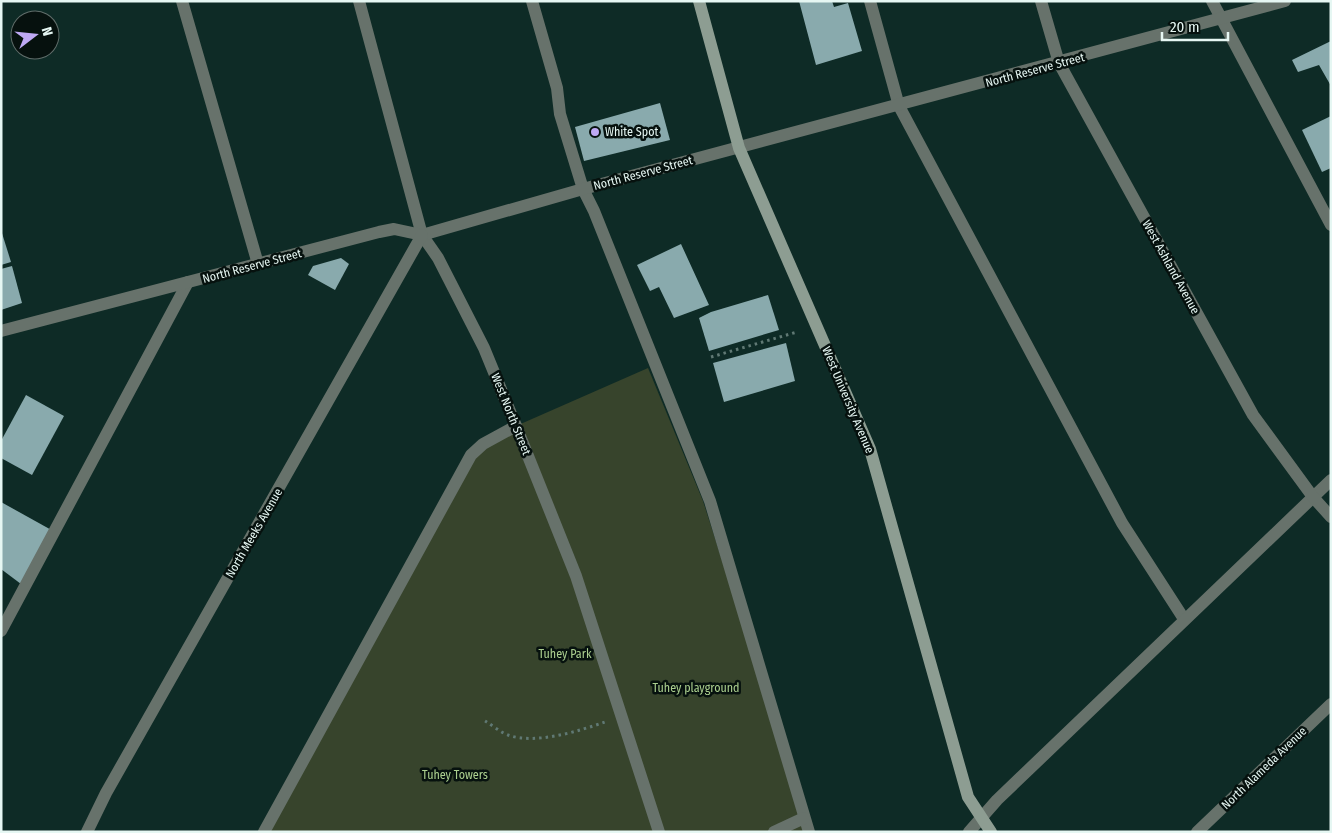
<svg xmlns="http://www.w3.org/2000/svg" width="1332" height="833" viewBox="0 0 1332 833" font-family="'Fira Sans Condensed',sans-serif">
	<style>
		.green { fill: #37442c }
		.building { fill: #89aaad }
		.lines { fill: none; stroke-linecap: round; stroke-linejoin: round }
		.path { stroke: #607974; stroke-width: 3; stroke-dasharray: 2.5 4; stroke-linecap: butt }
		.lane { stroke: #67726b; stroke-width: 12 }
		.street { stroke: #67726b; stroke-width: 12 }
		.secondary { stroke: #8d9d92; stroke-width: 12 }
		.poi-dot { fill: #bfa9f4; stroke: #06110e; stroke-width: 2 }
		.labels { text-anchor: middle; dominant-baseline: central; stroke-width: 5; stroke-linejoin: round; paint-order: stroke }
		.street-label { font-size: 12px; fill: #e6f7f3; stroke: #06110e }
		.poi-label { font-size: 12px; fill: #e6f7f3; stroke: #06110e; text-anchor: start }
		.park-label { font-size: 12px; fill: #abcf8f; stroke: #06110e }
	</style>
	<rect width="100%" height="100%" fill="#0e2b26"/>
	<path class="green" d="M648,368L703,501L809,832H264L471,455L516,426Z"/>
	<g class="building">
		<path d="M799,1H832L834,7L848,3L862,51L816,65Z"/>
		<path d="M1331,41V86L1319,65L1298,72L1292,60Z"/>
		<path d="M660,103L670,140L584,161L575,127Z"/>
		<path d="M1331,116V168L1322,172L1302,130Z"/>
		<path d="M1,230L11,262L1,265Z"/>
		<path d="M681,244L709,305L674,318L659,287L650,291L637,265Z"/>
		<path d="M341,258L349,264L335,290L308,275L313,266Z"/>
		<path d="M12,266L22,303L1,310V269Z"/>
		<path d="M768,295L779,330L709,351L699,318L711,312Z"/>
		<path d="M786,343L795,381L724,402L713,363Z"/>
		<path d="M26,395L64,416L32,475L1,458V441Z"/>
		<path d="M1,502L55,532L25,587L1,569Z"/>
	</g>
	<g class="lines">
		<g class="path">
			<path d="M711,357L797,332"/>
			<path d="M485,721C492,725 500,732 508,735C535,745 579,731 605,722"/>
		</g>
		<g class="lane">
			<path d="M182,1L258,264"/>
			<path d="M532,1L557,88L560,114L583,189L594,211L710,501L809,832"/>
			<path d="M870,1L899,106L1122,523L1184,619"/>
			<path d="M1212,1L1331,225"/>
			<path d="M1,631L188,282"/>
			<path d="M264,832L471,455L483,444L516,426"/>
			<path d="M774,832L804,818"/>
			<path d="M969,832L997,800L1331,480"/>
		</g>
		<g class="street">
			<path d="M359,1L422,235L438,258L484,348L516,426L576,576L659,832"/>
			<path d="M1041,1L1059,63L1253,415L1313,497L1331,517"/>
			<path d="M1,331L379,232L394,229L422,235L583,189L1285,1"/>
			<path d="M87,832L106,793L422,235"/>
			<path d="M1197,832L1331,704"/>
		</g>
		<path class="secondary" d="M699,1L739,148L870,449L968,797L991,832"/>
	</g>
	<circle class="poi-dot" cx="595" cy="132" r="5"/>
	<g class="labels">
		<g class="street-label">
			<text transform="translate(1035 70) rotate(-15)">North Reserve Street</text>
			<text transform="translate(643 173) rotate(-15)">North Reserve Street</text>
			<text transform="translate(252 266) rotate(-15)">North Reserve Street</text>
			<text transform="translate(1171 267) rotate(61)">West Ashland Avenue</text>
			<text transform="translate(848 400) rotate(67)">West University Avenue</text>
			<text transform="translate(511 414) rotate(68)">West North Street</text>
			<text transform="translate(254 533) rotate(-60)">North Meeks Avenue</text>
			<text transform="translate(1264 768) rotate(-44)">North Alameda Avenue</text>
		</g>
		<g class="poi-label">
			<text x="605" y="132">White Spot</text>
		</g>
		<g class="park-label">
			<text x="565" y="654">Tuhey Park</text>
			<text x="696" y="688">Tuhey playground</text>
			<text x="455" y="775">Tuhey Towers</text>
		</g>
	</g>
	<rect width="1332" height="833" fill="none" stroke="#e6f7f3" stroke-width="5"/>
	<g transform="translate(35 35) rotate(74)"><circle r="24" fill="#06110e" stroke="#606d6a"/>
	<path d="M0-4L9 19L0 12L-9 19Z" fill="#bfa9f4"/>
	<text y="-8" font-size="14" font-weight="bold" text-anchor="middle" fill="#e6f7f3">N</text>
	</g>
	<path d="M1162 32v8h66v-8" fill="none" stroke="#e6f7f3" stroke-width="2.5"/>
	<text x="1170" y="32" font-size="15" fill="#e6f7f3" stroke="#06110e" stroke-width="4" paint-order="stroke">20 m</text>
</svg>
